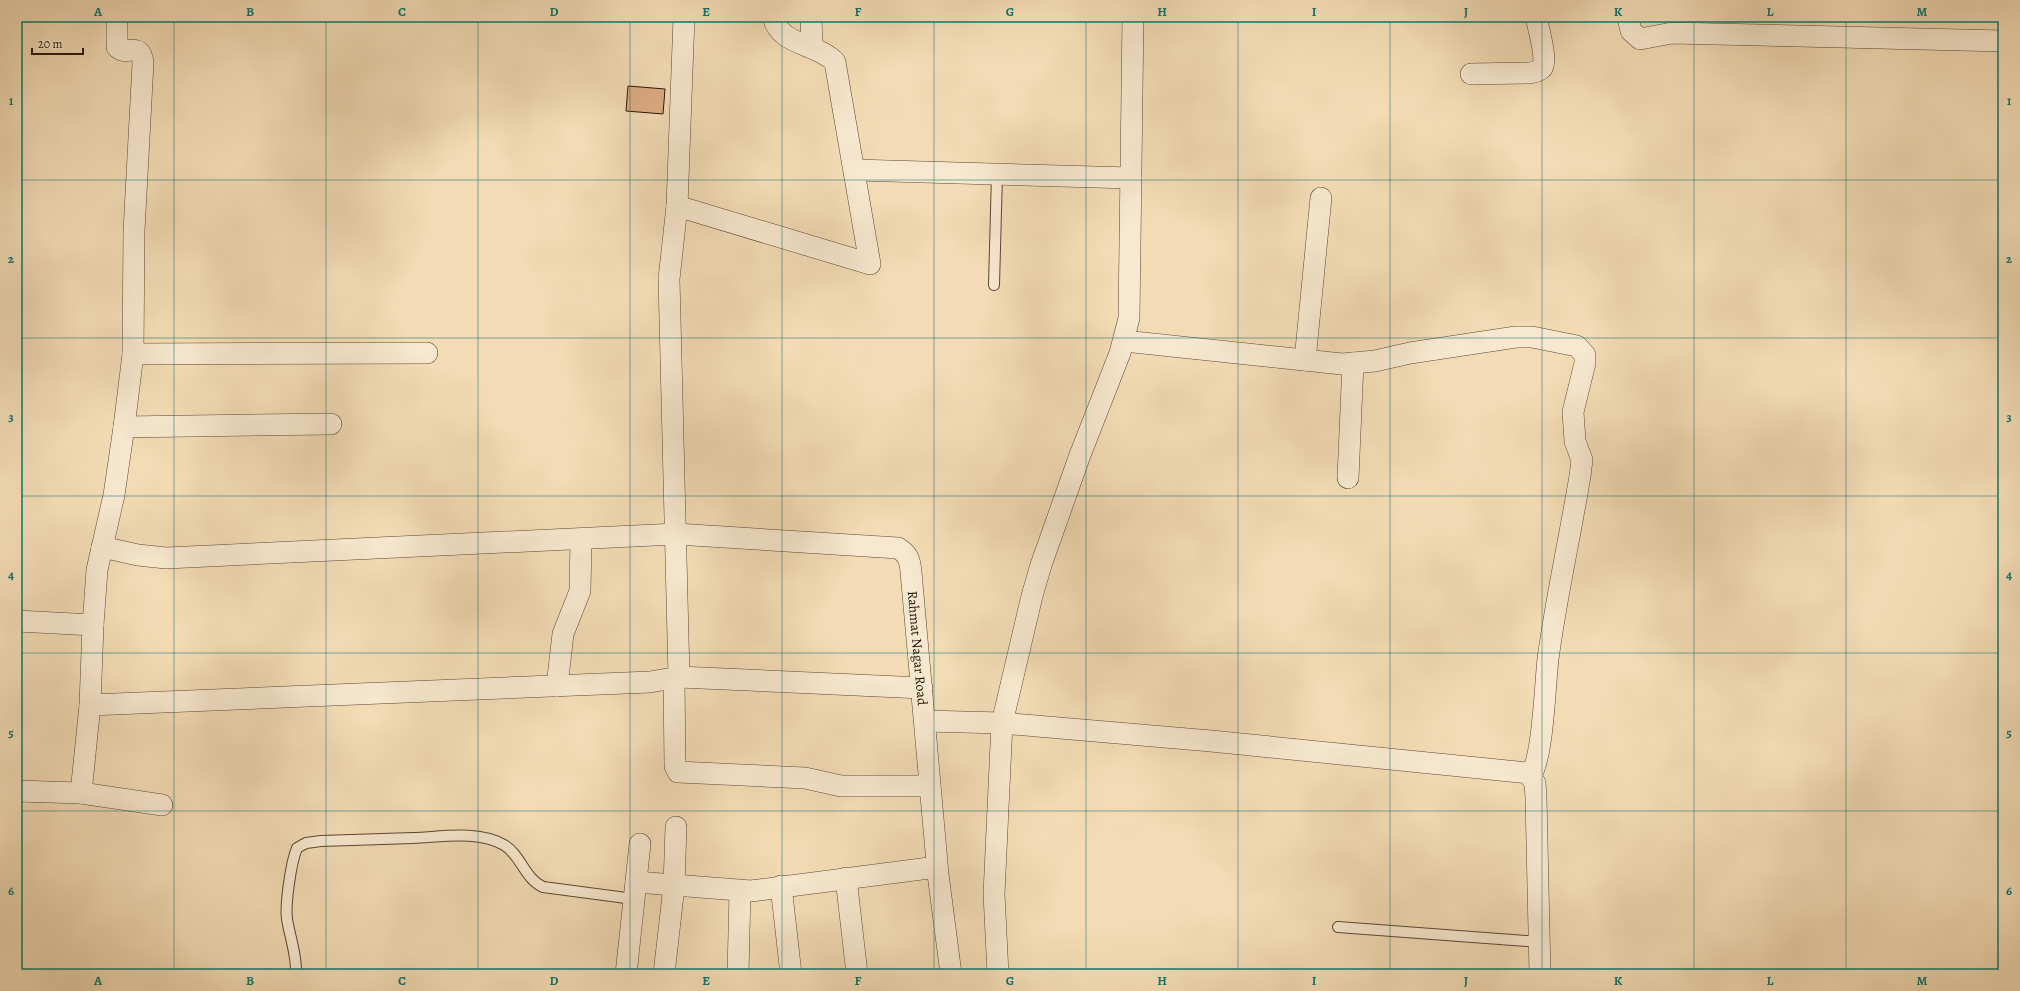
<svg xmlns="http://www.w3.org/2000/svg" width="2020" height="991" viewBox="0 0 2020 991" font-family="Alegreya,serif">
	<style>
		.building { fill: #e0ad84; stroke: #2a1409 }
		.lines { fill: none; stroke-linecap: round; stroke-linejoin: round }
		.service-casing { stroke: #5c4634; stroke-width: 12 }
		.minor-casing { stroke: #5c4634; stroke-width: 22 }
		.service { stroke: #f7e8cf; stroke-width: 10 }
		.minor { stroke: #f7e8cf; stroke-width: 21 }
		.grid { fill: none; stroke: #0f766e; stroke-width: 1; stroke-opacity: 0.55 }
		.labels { text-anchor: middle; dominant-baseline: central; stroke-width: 3.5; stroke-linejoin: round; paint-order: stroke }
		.street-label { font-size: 14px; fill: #2a1409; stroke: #f7e8cf }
		.neatline { fill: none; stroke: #0f766e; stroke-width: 1.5 }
		.grid-label { font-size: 13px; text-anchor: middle; font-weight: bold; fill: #0f766e }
	</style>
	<rect width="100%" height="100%" fill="#f3dcb5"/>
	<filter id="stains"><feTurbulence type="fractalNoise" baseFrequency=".005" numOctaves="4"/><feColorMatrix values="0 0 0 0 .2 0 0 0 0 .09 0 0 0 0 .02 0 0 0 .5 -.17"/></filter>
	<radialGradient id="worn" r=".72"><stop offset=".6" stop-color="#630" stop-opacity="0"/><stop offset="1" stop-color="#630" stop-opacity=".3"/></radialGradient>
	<path class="building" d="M628,86L665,89L663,114L626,111Z"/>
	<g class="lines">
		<g class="service-casing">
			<g id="service">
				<path d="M994,285L997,174"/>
				<path d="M1338,927L1540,942"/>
				<path d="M296,974C297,955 290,938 287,919C285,904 291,862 297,848L306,843L321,841C352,840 382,839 413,838C442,837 478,830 504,845C521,855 524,878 543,887L634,899"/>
			</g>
		</g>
		<g class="minor-casing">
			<g id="minor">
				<path d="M117,17V47C126,57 141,40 143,63L134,231L133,354L124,427"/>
				<path d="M811,17L812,48"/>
				<path d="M1628,17L1631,31L1640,39L1672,33L2003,41"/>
				<path d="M1471,74L1530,73C1535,72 1539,71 1542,68C1548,61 1538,27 1536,17"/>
				<path d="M855,170L1131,178"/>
				<path d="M677,206L870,264L835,62C817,43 780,46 773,17"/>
				<path d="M1124,341L1342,364L1375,361L1410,353L1516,337H1532L1577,346L1585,355V363L1573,412L1575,441L1582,460L1580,476C1570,537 1556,598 1548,659C1545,685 1543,756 1531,775"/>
				<path d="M133,354L427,353"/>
				<path d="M1305,360L1321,198"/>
				<path d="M1348,478L1353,363"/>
				<path id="s1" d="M102,547L138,555L166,558L676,534L898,548C908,554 910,560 911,572L938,874L951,974"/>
				<path d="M17,621L93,625L90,705L81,793"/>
				<path d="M93,625L97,570L114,495L124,427L331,424"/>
				<path d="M679,677L922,688"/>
				<path d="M674,678L675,766L678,772L805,778L841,786H930"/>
				<path d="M557,686L563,634L580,591L581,539"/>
				<path d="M90,705L650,682L679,677L669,279L677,206L684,17"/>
				<path d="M925,721L1002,723L1211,741L1528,773L1535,783L1536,798L1540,974"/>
				<path d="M17,791L81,793L162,805"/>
				<path d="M846,878L857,974"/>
				<path d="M636,882L751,891L937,867"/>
				<path d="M781,886L791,974"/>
				<path d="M626,974L640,844"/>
				<path d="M664,974L674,886L676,827"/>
				<path d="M738,974L740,891"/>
				<path d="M998,974L994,894L1002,723L1032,596L1041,565L1080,455L1120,353L1129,318L1133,17"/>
			</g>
		</g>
		<use href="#service" class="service"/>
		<use href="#minor" class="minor"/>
	</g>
	<path class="grid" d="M174,17V974M326,17V974M478,17V974M630,17V974M782,17V974M934,17V974M1086,17V974M1238,17V974M1390,17V974M1542,17V974M1694,17V974M1846,17V974M17,180H2003M17,338H2003M17,496H2003M17,653H2003M17,811H2003"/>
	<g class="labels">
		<g class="street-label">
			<text stroke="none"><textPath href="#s1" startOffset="903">Rahmat Nagar Road</textPath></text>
		</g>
	</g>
	<rect width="2020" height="991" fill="none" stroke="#f3dcb5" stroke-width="44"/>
	<path d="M32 48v6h51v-6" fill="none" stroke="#2a1409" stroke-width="2"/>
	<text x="38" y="48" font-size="12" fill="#2a1409" stroke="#f7e8cf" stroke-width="3" paint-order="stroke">20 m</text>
	<rect x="22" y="22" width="1976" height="947" class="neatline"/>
	<g class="grid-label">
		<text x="98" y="16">A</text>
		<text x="250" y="16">B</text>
		<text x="402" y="16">C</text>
		<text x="554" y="16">D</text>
		<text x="706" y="16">E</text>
		<text x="858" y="16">F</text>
		<text x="1010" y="16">G</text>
		<text x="1162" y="16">H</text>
		<text x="1314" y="16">I</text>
		<text x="1466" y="16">J</text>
		<text x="1618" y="16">K</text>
		<text x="1770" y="16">L</text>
		<text x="1922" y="16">M</text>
		<text x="11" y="105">1</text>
		<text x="2009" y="105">1</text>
		<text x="11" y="263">2</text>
		<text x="2009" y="263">2</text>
		<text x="11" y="421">3</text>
		<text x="2009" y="421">3</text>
		<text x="11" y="579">4</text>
		<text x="2009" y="579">4</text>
		<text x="11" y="737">5</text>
		<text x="2009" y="737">5</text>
		<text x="11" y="895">6</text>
		<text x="2009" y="895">6</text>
		<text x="98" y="985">A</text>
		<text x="250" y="985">B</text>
		<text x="402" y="985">C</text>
		<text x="554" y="985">D</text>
		<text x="706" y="985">E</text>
		<text x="858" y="985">F</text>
		<text x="1010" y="985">G</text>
		<text x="1162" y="985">H</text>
		<text x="1314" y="985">I</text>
		<text x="1466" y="985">J</text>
		<text x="1618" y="985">K</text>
		<text x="1770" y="985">L</text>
		<text x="1922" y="985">M</text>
	</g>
	<rect width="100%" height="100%" filter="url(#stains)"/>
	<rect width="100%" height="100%" fill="url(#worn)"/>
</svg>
